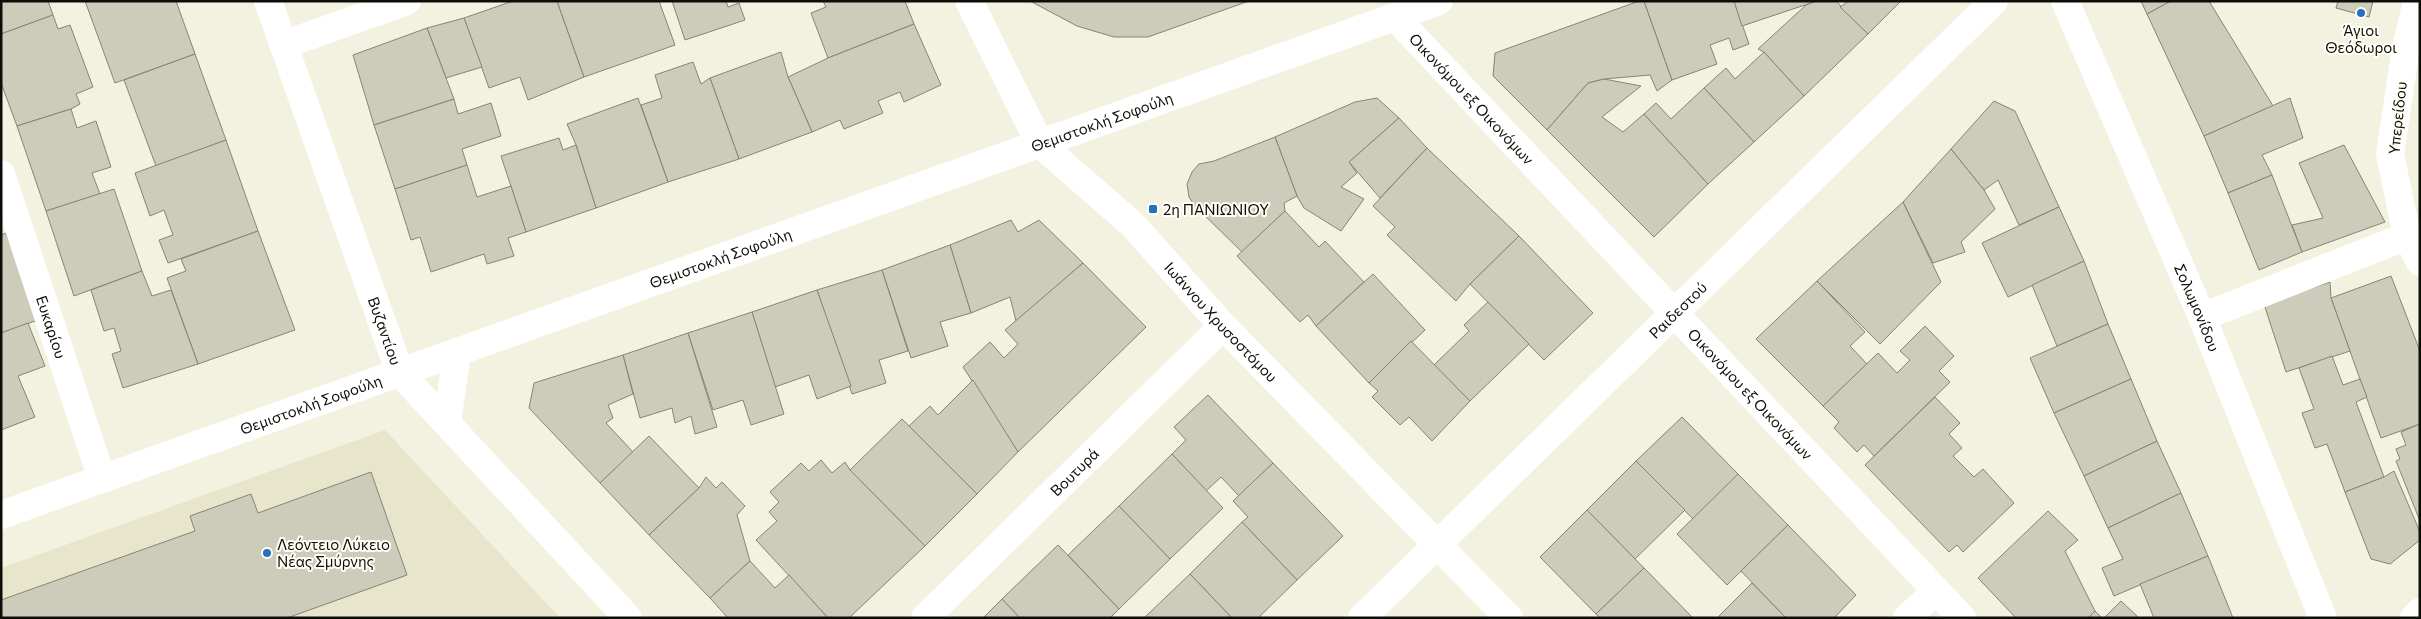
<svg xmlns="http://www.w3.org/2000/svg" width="2421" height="619" viewBox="0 0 2421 619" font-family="Commissioner,sans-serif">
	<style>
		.built { fill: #e7e5cc }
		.building { fill: #cdccbb; stroke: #868575 }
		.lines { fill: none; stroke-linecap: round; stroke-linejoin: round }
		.street { stroke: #fff; stroke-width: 28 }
		.secondary { stroke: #fff; stroke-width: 28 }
		.poi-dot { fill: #2371c0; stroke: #fffff7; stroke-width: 2 }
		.labels { text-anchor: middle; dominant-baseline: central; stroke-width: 4; stroke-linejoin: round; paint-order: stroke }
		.poi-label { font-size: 15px; fill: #0e0e08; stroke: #fffff7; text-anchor: start }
		.street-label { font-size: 15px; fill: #0e0e08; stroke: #fffff7 }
	</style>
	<rect width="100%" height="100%" fill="#f3f2e0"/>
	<path class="built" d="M385,430L560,618H1V568Z"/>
	<g class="building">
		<path d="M1,1H48L53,15L1,34Z"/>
		<path d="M85,1H176L195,54L115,83Z"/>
		<path d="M513,1H557L584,77L528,100L520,77L489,88L464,18Z"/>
		<path d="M557,1H659L675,45L584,77Z"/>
		<path d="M672,1H726L728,7L739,3L745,20L685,40Z"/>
		<path d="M823,1H905L914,24L828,58L811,13L826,7Z"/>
		<path d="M1030,1H1249L1148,37H1114L1077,26Z"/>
		<path d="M1639,1H1644L1672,80L1657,91L1650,75L1604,79L1588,83L1547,130L1493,76L1495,53Z"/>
		<path d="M1644,1H1734L1749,44L1733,50L1729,38L1710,45L1717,64L1672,80Z"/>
		<path d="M1734,1H1817L1742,26Z"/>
		<path d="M1817,1H1836L1868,34L1804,96L1764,52L1758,49L1806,5Z"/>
		<path d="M1849,1H1901L1868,34L1840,7Z"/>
		<path d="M2141,1H2171L2147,14Z"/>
		<path d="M2171,1H2209L2273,106L2204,136L2147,14Z"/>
		<path d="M2338,1H2373L2369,17L2336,8Z"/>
		<path d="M53,15L58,29L70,25L93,87L76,94L80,104L71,109L17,126L1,83V34Z"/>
		<path d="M464,18L482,67L446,78L427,28Z"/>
		<path d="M914,24L941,85L904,102L900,92L878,101L883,113L844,129L840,120L812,132L788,77L828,58Z"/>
		<path d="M427,28L454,99L374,125L353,55Z"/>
		<path d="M781,52L788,77L812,132L739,159L710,78Z"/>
		<path d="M1764,52L1804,96L1754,142L1704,88L1726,68L1735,79Z"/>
		<path d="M195,54L226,140L156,166L124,80Z"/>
		<path d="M693,62L701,84L710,78L739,159L668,182L641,105L662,98L655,75Z"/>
		<path d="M1604,79L1641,86L1602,117L1623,132L1644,114L1708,184L1654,237L1547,130L1588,83Z"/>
		<path d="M1704,88L1754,142L1708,184L1644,114L1656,103L1671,119Z"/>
		<path d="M638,98L668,182L596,208L576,145L567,124Z"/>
		<path d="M1377,98L1399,118L1349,162L1357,173L1341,187L1364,199L1341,231L1304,208L1297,196L1275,137L1355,102Z"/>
		<path d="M2290,98L2303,138L2262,155L2272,175L2228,193L2204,136Z"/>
		<path d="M454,99L458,114L491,103L501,136L462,149L467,165L395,189L374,125Z"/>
		<path d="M1994,101L2015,111L2059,207L2019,225L1998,180L1984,190L1951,149Z"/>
		<path d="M71,109L77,128L96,121L111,167L92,173L100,194L46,211L17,126Z"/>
		<path d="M1399,118L1427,148L1380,198L1349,162Z"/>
		<path d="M1275,137L1297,196L1284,203L1285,211L1242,252L1195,206L1189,197L1187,184L1192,172L1199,164L1214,161Z"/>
		<path d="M559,138L563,150L576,145L596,208L526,232L501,156Z"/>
		<path d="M226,140L258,231L168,263L159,240L173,235L164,210L150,216L135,173Z"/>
		<path d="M2344,145L2385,222L2302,252L2292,225L2323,218L2299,163Z"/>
		<path d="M1427,148L1519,236L1470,284L1456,301L1387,235L1395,227L1373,206Z"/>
		<path d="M1951,149L1984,190L1995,209L1961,242L1965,252L1933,263L1903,202Z"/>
		<path d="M467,165L477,197L511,186L526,232L508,238L514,256L487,264L484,254L431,272L420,237L411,240L395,189Z"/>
		<path d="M2272,175L2302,252L2259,270L2228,193Z"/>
		<path d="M114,189L142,271L74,296L46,211Z"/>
		<path d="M1903,202L1941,282L1880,344L1817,281Z"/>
		<path d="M2059,207L2084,261L2008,297L1982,243Z"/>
		<path d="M1285,211L1319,247L1325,241L1364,282L1316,326L1308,315L1300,322L1237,256Z"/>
		<path d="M1011,220L1018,232L1039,220L1083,263L1016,321L1010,297L971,313L950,245Z"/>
		<path d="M258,231L295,330L198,364L167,278L186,271L181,259Z"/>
		<path d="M6,233L38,320L1,333V235Z"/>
		<path d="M1519,236L1593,313L1544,360L1470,284Z"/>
		<path d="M950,245L971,313L940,322L948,346L911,358L882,270Z"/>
		<path d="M2084,261L2108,324L2057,346L2032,285Z"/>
		<path d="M1083,263L1146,327L1018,452L963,367L990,342L1004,358L1018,344L1005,330Z"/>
		<path d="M882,270L908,351L879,360L886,383L852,394L817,290Z"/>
		<path d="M142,271L152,296L171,290L198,364L123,388L112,354L121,351L114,328L104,331L91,290Z"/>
		<path d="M1373,274L1425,330L1369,383L1316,326Z"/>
		<path d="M2391,276L2420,351V424L2381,438L2331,298Z"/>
		<path d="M1817,281L1865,332L1850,346L1867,364L1823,406L1756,339Z"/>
		<path d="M2330,282L2331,298L2350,351L2286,372L2264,304Z"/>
		<path d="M817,290L851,386L817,399L809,375L775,387L752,312Z"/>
		<path d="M1488,302L1529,344L1470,401L1434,365L1469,331L1464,325Z"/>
		<path d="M752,312L784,414L751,425L743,400L713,410L688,333Z"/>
		<path d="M28,323L45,366L18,376L35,417L1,430V333Z"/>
		<path d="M2108,324L2131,379L2054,413L2030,358Z"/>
		<path d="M1925,326L1954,356L1939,371L1950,382L1874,456L1864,445L1857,452L1834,428L1839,422L1823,406L1878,353L1897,373L1910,360L1900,351Z"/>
		<path d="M688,333L717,427L695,434L691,416L675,423L672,408L640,418L623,355Z"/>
		<path d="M1411,341L1470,401L1432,441L1409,417L1400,425L1372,397L1378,391L1369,383Z"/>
		<path d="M623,355L633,394L608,405L613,418L606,423L633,452L600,483L529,408L534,383Z"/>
		<path d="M2332,356L2343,385L2360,379L2367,397L2356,402L2384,477L2345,492L2327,444L2315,448L2302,413L2314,409L2299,368Z"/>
		<path d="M2131,379L2157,441L2084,476L2054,413Z"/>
		<path d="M973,380L1018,452L977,494L909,426L930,406L938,415Z"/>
		<path d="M1208,395L1273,463L1239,496L1221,477L1206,491L1172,454L1186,440L1174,427Z"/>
		<path d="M1935,397L1960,423L1949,434L1962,448L1953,456L1974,477L1983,469L2014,503L1963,552L1957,545L1949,552L1865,465Z"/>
		<path d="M1682,417L1738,474L1693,519L1636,461Z"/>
		<path d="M902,419L977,494L925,546L850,470Z"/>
		<path d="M2420,424V521L2396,461L2400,459L2396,449L2406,445L2401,432Z"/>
		<path d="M649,436L699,488L649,535L600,483Z"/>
		<path d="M2157,441L2181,493L2108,528L2084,476Z"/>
		<path d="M1172,454L1223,508L1170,559L1119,506Z"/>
		<path d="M821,460L832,473L845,462L850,470L925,546L849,618H828L756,540L777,521L769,512L779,502L770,492L801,463L809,471Z"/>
		<path d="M1636,461L1685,510L1635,559L1587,510Z"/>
		<path d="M1273,463L1343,536L1297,580L1242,522L1248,517L1233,501Z"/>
		<path d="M2394,471L2420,532V540L2390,564L2371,559L2345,492L2384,477Z"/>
		<path d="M371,472L407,575L287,618H1V600L195,531L190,516L251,494L258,513Z"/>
		<path d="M1738,474L1788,525L1727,585L1677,534Z"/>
		<path d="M706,477L716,488L722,482L745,506L737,515L750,561L710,598L649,535L699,488Z"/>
		<path d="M2181,493L2208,556L2114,596L2102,568L2123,559L2108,528Z"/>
		<path d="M1119,506L1170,559L1119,609L1068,555Z"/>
		<path d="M1587,510L1644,568L1596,614L1540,557Z"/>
		<path d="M2048,511L2078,540L2065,551L2095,611L2088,618H2016L1978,578Z"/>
		<path d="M1242,522L1297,580L1258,618H1232L1190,574Z"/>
		<path d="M1788,525L1856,595L1834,618H1786L1741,571Z"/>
		<path d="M1058,545L1119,609L1110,618H1020L1002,599Z"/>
		<path d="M2208,556L2233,618H2154L2140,584Z"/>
		<path d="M750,561L775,588L789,575L828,618H728L710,598Z"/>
		<path d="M1644,568L1693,618H1600L1596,614Z"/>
		<path d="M1190,574L1232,618H1144Z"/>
		<path d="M1752,583L1786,618H1717Z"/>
		<path d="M1002,599L1020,618H983Z"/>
		<path d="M2121,601L2139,618H2104Z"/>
		<path d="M2095,611L2102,618H2088Z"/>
	</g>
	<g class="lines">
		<g class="street">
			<path id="s1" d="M2065,1L2202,317L2323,618"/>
			<path d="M2417,1L2406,48L2390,154L2407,236L2420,262"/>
			<path id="s2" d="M1395,17L1962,618"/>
			<path d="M283,45L407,1"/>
			<path id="s3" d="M1,174L102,479"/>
			<path d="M2202,317L2407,236"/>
			<path id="s4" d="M1,515L1439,1"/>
			<path id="s5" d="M925,618L1223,326"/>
			<path d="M2414,618L2420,612"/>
		</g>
		<g class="secondary">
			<path id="s6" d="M268,1L400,373L628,618"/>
			<path id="s7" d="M969,1L1040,144L1133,225L1223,326L1509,618"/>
			<path d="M447,423L457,352"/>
			<path id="s8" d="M1362,618L1994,1"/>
			<path d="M1907,618L1936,591"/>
		</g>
	</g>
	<g class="poi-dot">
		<circle cx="2361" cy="13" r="5"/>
		<rect x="1148" y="204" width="10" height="10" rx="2.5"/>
		<circle cx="267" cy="553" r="5"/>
	</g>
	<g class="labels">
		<g class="poi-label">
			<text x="2361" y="30" text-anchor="middle">Άγιοι<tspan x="2361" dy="17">Θεόδωροι</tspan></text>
			<text x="1163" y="209">2η ΠΑΝΙΩΝΙΟΥ</text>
			<text x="277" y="544">Λεόντειο Λύκειο<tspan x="277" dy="17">Νέας Σμύρνης</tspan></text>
		</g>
		<g class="street-label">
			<text stroke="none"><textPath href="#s2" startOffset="112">Οικονόμου εξ Οικονόμων</textPath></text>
			<text transform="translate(2397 118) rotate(-84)">Υπερείδου</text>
			<text stroke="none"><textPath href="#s4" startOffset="1169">Θεμιστοκλή Σοφούλη</textPath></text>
			<text stroke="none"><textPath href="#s4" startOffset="764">Θεμιστοκλή Σοφούλη</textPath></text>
			<text stroke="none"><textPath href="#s1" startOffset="334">Σολωμονίδου</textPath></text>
			<text stroke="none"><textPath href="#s8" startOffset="441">Ραιδεστού</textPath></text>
			<text stroke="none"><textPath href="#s7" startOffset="414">Ιωάννου Χρυσοστόμου</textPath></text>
			<text stroke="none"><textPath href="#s3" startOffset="161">Ευκαρίου</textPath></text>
			<text stroke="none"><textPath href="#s6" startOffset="350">Βυζαντίου</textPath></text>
			<text stroke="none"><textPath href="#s2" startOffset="518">Οικονόμου εξ Οικονόμων</textPath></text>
			<text stroke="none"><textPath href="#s4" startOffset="329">Θεμιστοκλή Σοφούλη</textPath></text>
			<text stroke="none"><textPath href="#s5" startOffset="209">Βουτυρά</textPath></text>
		</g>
	</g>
	<rect width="2421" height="619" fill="none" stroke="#0e0e08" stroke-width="5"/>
</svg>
